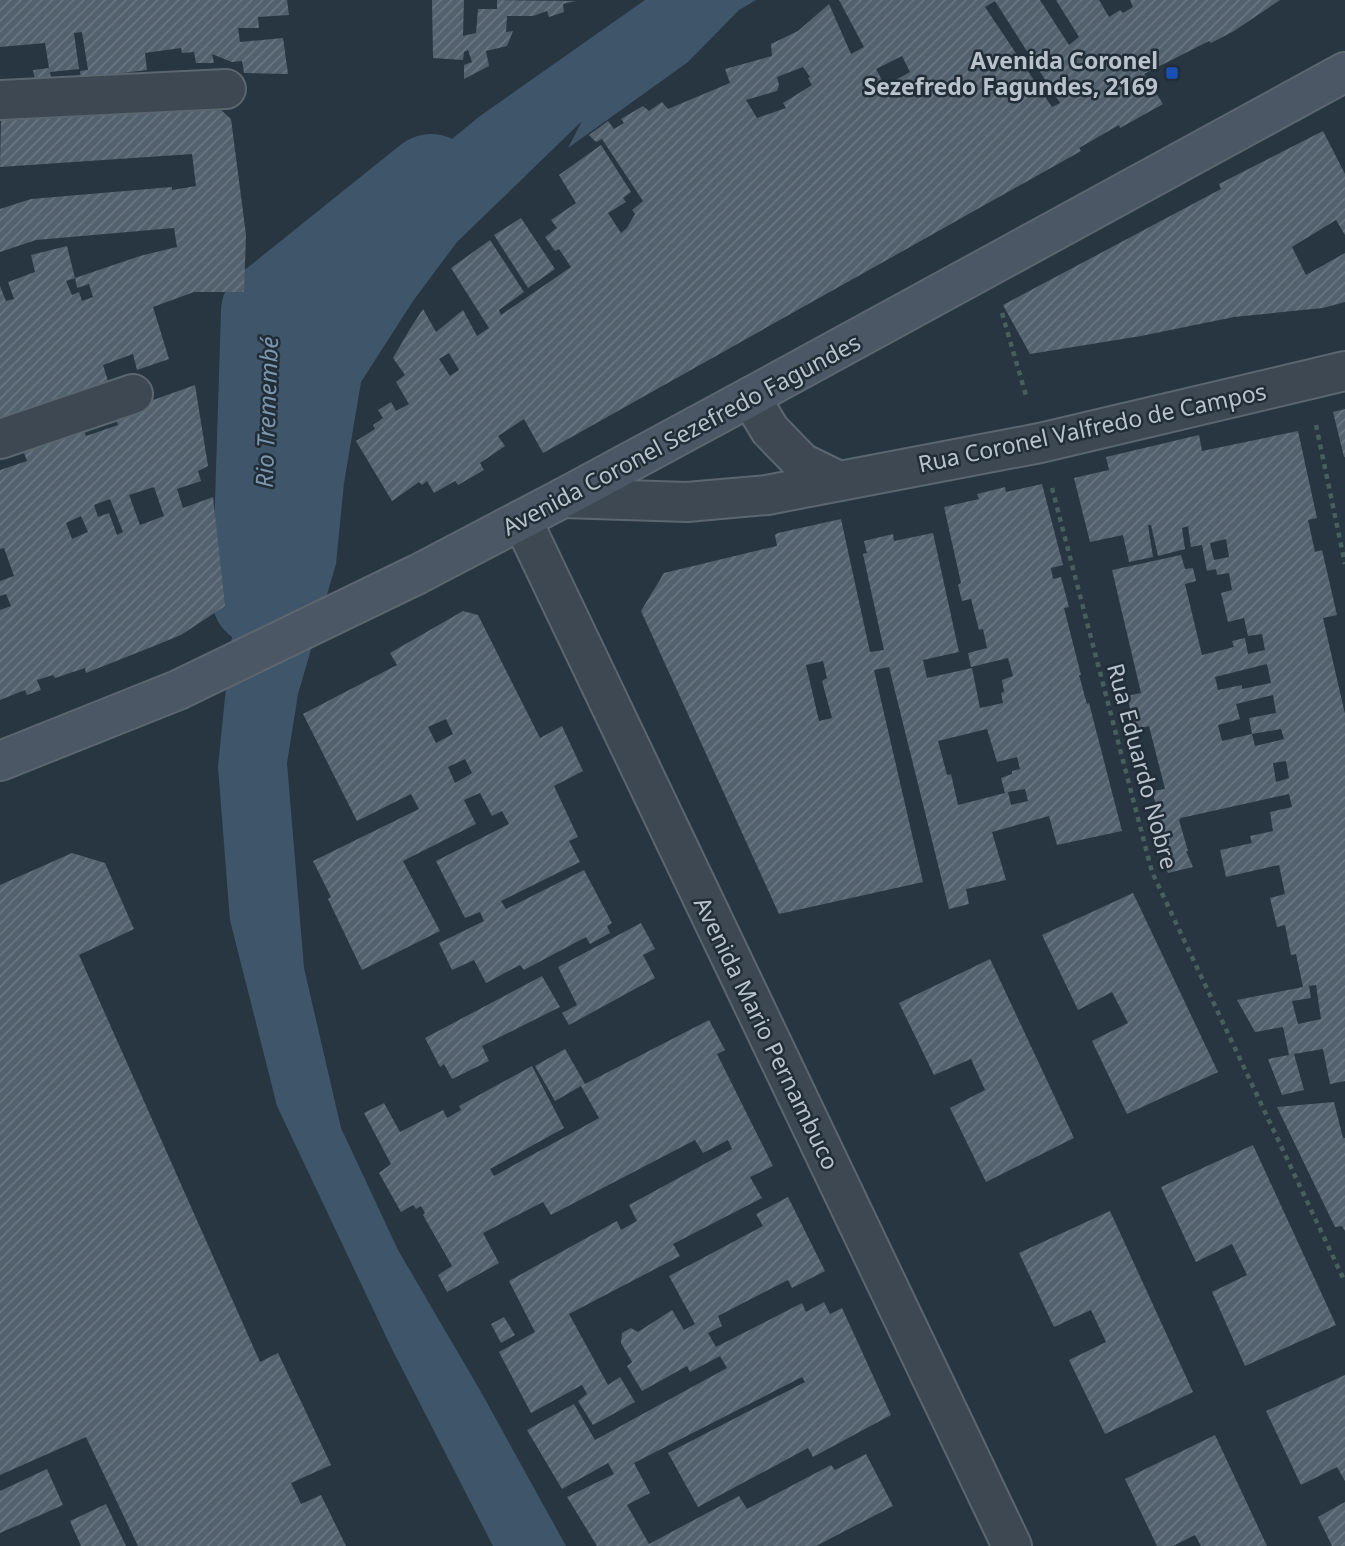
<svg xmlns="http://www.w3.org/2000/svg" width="1345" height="1546" viewBox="0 0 1345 1546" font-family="'Noto Sans',sans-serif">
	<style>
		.water { fill: #3f566a }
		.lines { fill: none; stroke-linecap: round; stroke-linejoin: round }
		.river { stroke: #3f566a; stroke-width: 96 }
		.building { fill: url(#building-hatch); fill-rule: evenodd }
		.street-casing { stroke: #5b666f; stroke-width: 42 }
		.secondary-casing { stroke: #5b666f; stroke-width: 42 }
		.path { stroke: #495f5f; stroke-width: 4.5; stroke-dasharray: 5 5; stroke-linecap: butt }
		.street { stroke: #3d4852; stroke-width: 38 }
		.secondary { stroke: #4b5765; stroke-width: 38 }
		.transit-dot { fill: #1a4fb4; stroke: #212d37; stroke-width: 2.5 }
		.labels { text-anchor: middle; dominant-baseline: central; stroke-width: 5; stroke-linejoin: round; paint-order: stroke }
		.poi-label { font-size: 23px; font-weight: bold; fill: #bac3cc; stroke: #212d37; text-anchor: end }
		.street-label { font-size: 23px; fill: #bac3cc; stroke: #212d37 }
		.water-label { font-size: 24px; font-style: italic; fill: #7c96ad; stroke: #212d37 }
	</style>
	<defs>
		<pattern id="building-hatch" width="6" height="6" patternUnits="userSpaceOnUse" patternTransform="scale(1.75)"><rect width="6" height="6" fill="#52616d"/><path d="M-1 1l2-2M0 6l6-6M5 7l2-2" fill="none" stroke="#697681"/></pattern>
	</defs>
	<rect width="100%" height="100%" fill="#283642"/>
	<path class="water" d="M645,0H756L739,10L688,62L568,148L582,121L457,242L413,301L361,382L344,483L336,564L298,694L287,763L304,968L341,1128L398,1250L481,1392L566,1546H493L391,1347L277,1106L230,920L218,767L230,648L259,489L292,354L309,298L332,256L391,189L480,116Z"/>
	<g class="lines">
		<path class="river" d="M260,598L269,312L431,182"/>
	</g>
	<g class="building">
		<path d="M0,0H287L289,15L258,17L259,28H238L240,42L283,38L288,74L244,73L242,61L232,62L212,54L214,63H196L194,52L182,53L181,48L145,53L147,70L114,74L115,80L81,83L80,71L88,70L82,32L74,33L79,69L50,72L52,86L36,85L33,70L49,68L45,43L0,47Z"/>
		<path d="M432,0H464L463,36L476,33L478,9H497V0L576,1L563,4L564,12L549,17L547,11L533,16H507L506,32L513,31L507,46L486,51L489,66L464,79V65L472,62L468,50L464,52L463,60L433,58Z"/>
		<path d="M839,0H1040L1069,45L1079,37L1056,0H1099L1109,17L1120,10L1123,13L1133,7L1130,0H1280L1234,31L1211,43L1209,41L1144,74L1163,104L1120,128L1119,125L1079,148L1081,151L543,453L524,419L498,436L505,446L480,463L484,470L458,485L455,481L434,493L427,481L422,485L419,482L392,501L356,441L375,429L373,425L383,418L378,410L391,402L396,411L409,404L396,382L405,375L393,358L410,329L423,309L436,332L463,310L477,336L489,328L451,268L490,240L524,292L499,310L501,315L571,267L559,249L555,251L545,237L557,228L551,220L576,203L559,175L601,145L631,192L623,198L626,202L608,213L621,233L627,228L635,214L632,210L643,201L602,139L596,142L589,135L608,121L614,129L624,123L621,119L643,106L649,111L662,102L668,109L730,83L725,69L772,56L771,44L798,31L829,4L851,54L864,47ZM995,1L1060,103L1052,107L985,7ZM902,56L910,72L885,86L876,69ZM803,67L810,77L808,78L812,85L783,103L786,108L757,118L746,100L777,91L779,85L777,77ZM449,353L459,370L450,376L439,359Z"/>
		<path d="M221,110L231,119L246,235L244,292H194L153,307L169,359L137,370L133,354L103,365L108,381L0,420V286L6,301L14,299L8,282L35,272L31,255L67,246L75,278L66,281L72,295L79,292L82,301L93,297L89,284L77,288L75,278L140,256L177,247L174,228L36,240L0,252V209L31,199L172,187V190L196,186L192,154L0,167L1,119L110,113Z"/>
		<path d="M1323,131L1345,174V235L1336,220L1292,247L1306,275L1345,253V302L1323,308L1234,317L1141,336L1030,354L1003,305L1221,189L1219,184Z"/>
		<path d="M521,218L555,269L528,288L494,235Z"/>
		<path d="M195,385L208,466L198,471L201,481L177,489L183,508L213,497L225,606L181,635L149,648L86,673L85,668L55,678L53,675L37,680L41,690L27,695L25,690L0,700V610L11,606L6,594L0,596V581L14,576L4,548L0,549V470L27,461L21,445L82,425L86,436L118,425L114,414ZM154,487L164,516L140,525L129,495ZM110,499L123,532L117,535L109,513L98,517L94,505ZM81,516L88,532L72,539L66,523Z"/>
		<path d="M1345,409V457H1344L1333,412Z"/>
		<path d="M1298,431L1317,518L1308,520L1315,552L1322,550L1337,615L1323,618L1345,714V1081L1330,1084L1323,1049L1294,1054L1304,1090L1282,1095L1268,1059L1289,1055L1283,1027L1255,1032L1237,1000L1303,987L1296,954L1291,955L1285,925L1277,927L1270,898L1285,894L1279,865L1226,877L1220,850L1252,843L1250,836L1273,831L1270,812L1292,807L1289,794L1181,818L1179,820L1188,851H1186L1193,867L1168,873L1160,857L1170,854L1152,791L1165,789L1149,726L1135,730L1127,696L1141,693L1112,570L1181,555L1185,569L1193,568L1196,581L1185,584L1202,655L1234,647L1232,641L1245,638L1248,654L1265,650L1262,634L1248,636L1244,618L1228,622L1221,593L1232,590L1229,573L1217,575L1216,569L1207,571L1202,545L1191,547L1188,526L1182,528L1185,549L1158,556L1151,525H1148L1153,557L1129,562L1123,535L1090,542L1074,478L1109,470L1106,457L1199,435L1202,451ZM1226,539L1229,557L1214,560L1210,543ZM1267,664L1271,683L1242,689V685L1218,690L1215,677ZM1273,695L1276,713L1249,718L1252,734L1281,729L1284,739L1255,746L1252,734L1222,741L1218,725L1240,719L1236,704ZM1286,761L1289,778L1276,782L1273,763ZM1316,985L1321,1019L1298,1024L1292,1001L1311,998L1309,986Z"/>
		<path d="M1042,484L1063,565L1051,568L1053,579L1061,577L1069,607L1064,608L1081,675H1079L1087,704L1089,703L1122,831L1057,845L1049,816L992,832L1006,880L966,889L969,904L949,909L889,667L874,670L923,882L779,914L641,611L664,573L777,546L775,535L778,533L841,519L870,652L884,650L863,554L867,553L864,541L893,534L894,541L933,533L959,652L923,660L927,678L972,668L980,708L1003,703L1001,693L1004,692L1002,680L1013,676L1008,658L971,667L968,653L987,648L983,629L979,630L971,599L962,601L958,585L961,583L944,507L979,499L977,494L1005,487L1006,492ZM823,661L827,678L822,681L832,718L819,721L806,665ZM987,729L997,762L1017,757L1020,769L1012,771V774L1001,778L1005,793L958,805L951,774L947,775L938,741ZM1025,789L1028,801L1011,805L1008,792Z"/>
		<path d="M463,611L478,615L540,738L562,726L583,771L554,786L578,837L569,841L580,862L501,901L506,909L584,870L612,923L607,926L610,933L590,944L586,937L524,970L520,965L486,983L474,960L452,970L439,943L484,921L480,912L465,918L436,861L509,824L502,811L492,816L480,793L464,800L476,824L403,861L440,931L362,970L328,899L331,897L313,861L419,809L411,794L357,821L303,714L397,665L390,653ZM446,719L453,734L436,743L428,727ZM465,759L472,773L455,783L448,767Z"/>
		<path d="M72,853L105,863L134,929L79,955L260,1362L278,1353L331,1465L291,1483L301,1504L321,1495L346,1546H138L86,1437L0,1475V885Z"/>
		<path d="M1133,893L1218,1072L1127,1114L1092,1041L1128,1023L1112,992L1078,1010L1042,935Z"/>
		<path d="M641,923L655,949L643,955L655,978L569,1025L562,1013L577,1005L558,967Z"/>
		<path d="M990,959L1074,1138L986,1182L950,1108L985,1090L971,1059L934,1075L899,1003Z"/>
		<path d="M542,976L560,1007L482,1046L489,1061L452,1079L444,1064L440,1067L425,1038Z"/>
		<path d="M709,1020L725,1050L717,1054L773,1166L750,1177L762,1198L673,1244L680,1256L569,1314L608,1385L620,1377L635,1402L593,1425L578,1401L587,1394L582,1385L531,1413L499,1352L535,1332L509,1281L617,1221L621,1230L637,1221L629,1205L732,1149L728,1140L703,1153L695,1140L551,1215L543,1202L483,1233L499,1263L447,1292L438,1275L452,1266L423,1215L425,1213L421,1206L416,1209L413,1205L401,1212L379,1173L391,1164L364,1113L384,1103L400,1132L443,1110L447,1118L461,1110L459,1106L532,1066L564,1128L490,1169L494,1176L599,1118L581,1086L555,1101L535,1066L565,1049L585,1084Z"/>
		<path d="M1334,1102L1343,1138H1345V1231L1342,1226L1335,1227L1277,1107Z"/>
		<path d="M1253,1145L1336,1325L1245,1366L1212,1292L1247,1275L1232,1244L1196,1262L1161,1187Z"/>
		<path d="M788,1197L825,1271L792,1288L788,1280L718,1316L722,1326L708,1333L716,1347L802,1303L806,1312L824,1302L830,1314L842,1308L891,1415L813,1457L808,1448L698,1507L668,1453L805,1382L802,1377L634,1463L650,1493L627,1505L649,1544L739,1496L747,1509L831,1465L835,1470L866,1454L893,1506L816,1546H597L567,1497L614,1474L608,1463L562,1489L527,1430L574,1404L595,1440L727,1368L720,1356L690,1372L687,1366L642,1391L627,1366L632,1362L621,1343L622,1333L631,1328L638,1332L672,1310L684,1330L695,1324L669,1276L763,1226L756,1214Z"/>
		<path d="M1110,1211L1193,1392L1105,1434L1069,1360L1106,1342L1091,1310L1054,1327L1019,1253Z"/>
		<path d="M504,1317L515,1335L501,1343L491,1324Z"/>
		<path d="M1345,1375V1481L1337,1467L1301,1485L1266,1411Z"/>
		<path d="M1215,1435L1267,1546H1201L1195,1535L1173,1546H1157L1125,1479Z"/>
		<path d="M47,1469L63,1505L0,1533V1491Z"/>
		<path d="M1345,1502V1546H1332L1318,1517Z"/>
		<path d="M106,1504L126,1546H81L70,1521Z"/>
	</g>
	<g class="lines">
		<g class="street-casing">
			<g id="street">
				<path d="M0,100L226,89"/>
				<path d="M750,397L770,430L802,463L839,481"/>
				<path d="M0,439L133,394"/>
				<path d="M563,498L687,502L767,495L1040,443L1345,371"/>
				<path d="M522,520L1012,1546"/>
			</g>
		</g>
		<g class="secondary-casing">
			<path id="secondary" d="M0,761L178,690L418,574L563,498L750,397L1345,72"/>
		</g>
		<g class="path">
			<path d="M1002,313L1027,399"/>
			<path d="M1316,425L1345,564"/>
			<path d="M1052,488L1152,872L1345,1282"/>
		</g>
		<use href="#street" class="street"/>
		<use href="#secondary" class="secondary"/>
	</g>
	<rect class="transit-dot" x="1165" y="66" width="14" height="14" rx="3.5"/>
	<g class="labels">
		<g class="poi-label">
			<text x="1158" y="60">Avenida Coronel<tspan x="1158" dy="26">Sezefredo Fagundes, 2169</tspan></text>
		</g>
		<g class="street-label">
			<text transform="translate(1092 427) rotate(-12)">Rua Coronel Valfredo de Campos</text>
			<text transform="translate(681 434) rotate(-28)">Avenida Coronel Sezefredo Fagundes</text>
			<text transform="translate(1143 766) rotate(75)">Rua Eduardo Nobre</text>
			<text transform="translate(767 1033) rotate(64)">Avenida Mario Pernambuco</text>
		</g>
		<g class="water-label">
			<text transform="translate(266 412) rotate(-88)">Rio Tremembé</text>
		</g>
	</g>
</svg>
